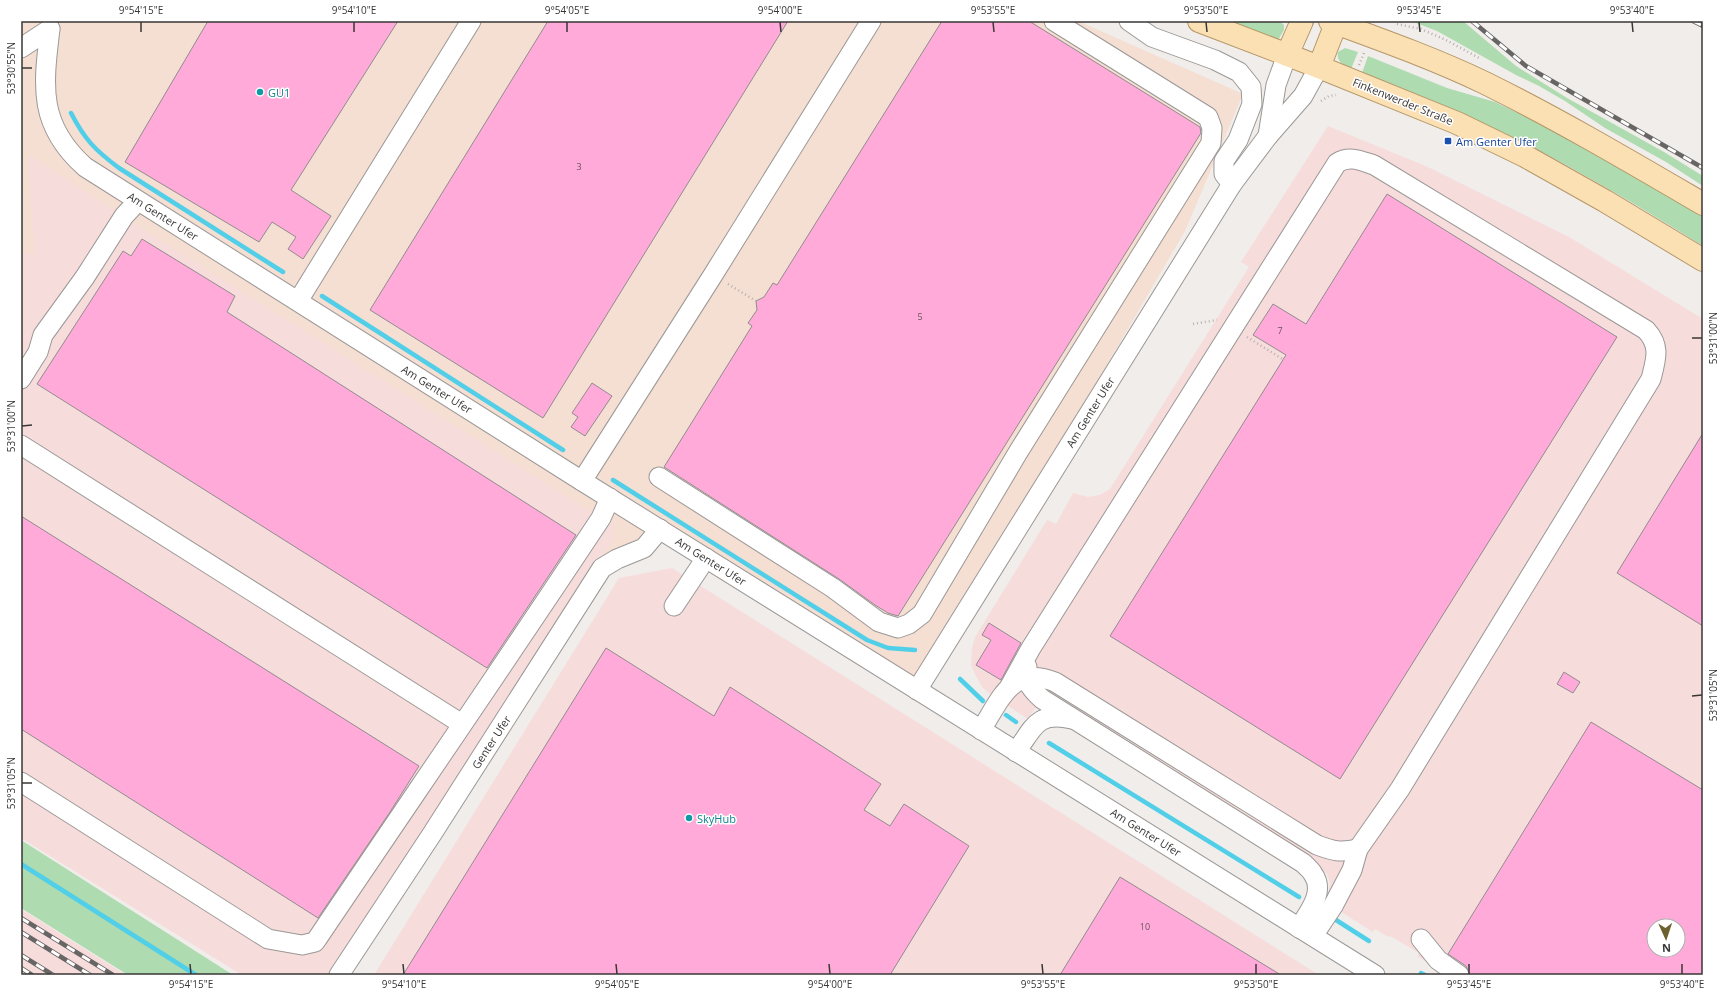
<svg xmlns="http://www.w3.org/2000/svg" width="1724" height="996" viewBox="0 0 1724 996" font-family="'Open Sans',sans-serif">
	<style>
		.commercial { fill: #f5ded2 }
		.industrial { fill: #f7dcdc; fill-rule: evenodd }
		.green { fill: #aedbb0 }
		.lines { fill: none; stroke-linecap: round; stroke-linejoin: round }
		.stream { stroke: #51cfe8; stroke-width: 4.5 }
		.building { fill: #ffaad9; stroke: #908c8e; fill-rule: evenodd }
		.minor-casing { stroke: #9b9896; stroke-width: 21 }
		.major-casing { stroke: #b59767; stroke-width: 24 }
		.path { stroke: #b4b1af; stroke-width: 2.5; stroke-dasharray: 1 3; stroke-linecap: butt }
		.minor { stroke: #fff; stroke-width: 19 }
		.major { stroke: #fbe0b4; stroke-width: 22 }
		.rail-casing { stroke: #686665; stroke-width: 4.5 }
		.rail { stroke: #fff; stroke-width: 3; stroke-dasharray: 9; stroke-linecap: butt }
		.ticks { fill: none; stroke: #383736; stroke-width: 1.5 }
		.culture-dot { fill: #0f9aa8; stroke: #fff; stroke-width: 1.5 }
		.transit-dot { fill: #1a4fb4; stroke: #fff; stroke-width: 1.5 }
		.labels { text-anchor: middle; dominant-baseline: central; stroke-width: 3; stroke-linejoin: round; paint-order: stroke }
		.number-label { font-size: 9px; fill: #6a545f }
		.culture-label { font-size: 11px; fill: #0d838f; stroke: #fff; text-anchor: start }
		.street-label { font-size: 11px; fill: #383736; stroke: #fff }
		.transit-label { font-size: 11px; fill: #164399; stroke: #fff; text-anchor: start }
		.neatline { fill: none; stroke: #383736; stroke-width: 1.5 }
		.ticks-label { font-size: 10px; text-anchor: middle; fill: #383736 }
	</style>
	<rect width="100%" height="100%" fill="#f0edea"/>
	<path class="commercial" d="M21,21H1078L1243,94L1185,231L917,690L660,530L644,546L21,823Z"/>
	<g class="industrial">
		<path d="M1328,126L1428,167L1569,237L1703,319V975H1449L1417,956L1419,953L1390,936L1388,937L1375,929L1373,932L1327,903L1330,883L1327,874L1319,867L1045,694L1028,719L994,697L982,687L976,676L971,665L972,648L975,637L1047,520L1056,524L1073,493L1088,497L1100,495L1110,489L1249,267L1241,262ZM1654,926H1678V950H1654Z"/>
		<path d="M29,155L142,229L615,527L610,533L615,536L342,965L333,975H242L21,838V254L34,253Z"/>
		<path d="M672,568L1319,975H374L619,578Z"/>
		<path d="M21,909L126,975H21Z"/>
	</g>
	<g class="green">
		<path d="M1226,21H1279L1284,25V30L1278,40Z"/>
		<path d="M1411,21H1463L1516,66L1567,98L1664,152L1703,176V186L1666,162L1605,128L1565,101L1539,86L1516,75L1437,31Z"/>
		<path d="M1345,48L1358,52L1351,69C1344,65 1336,62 1338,52Z"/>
		<path d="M1368,56L1447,88L1495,102L1577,142L1703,215V246C1629,200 1553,155 1474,119C1437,102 1399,88 1362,73Z"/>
		<path d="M21,840L233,975H128L21,908Z"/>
	</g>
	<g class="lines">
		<g class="stream">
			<path d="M71,113C85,140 95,150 119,168L283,272"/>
			<path d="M322,296L563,450"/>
			<path d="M613,480L867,640L888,648L915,650"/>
			<path d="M960,679L983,701"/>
			<path d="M1006,715L1016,722"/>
			<path d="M1049,743L1299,897"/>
			<path d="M21,864L196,975"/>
			<path d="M1336,920L1369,941"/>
			<path d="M1421,973L1425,975"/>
		</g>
	</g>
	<g class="building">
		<path d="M208,21H398L291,190L331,216L303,259L288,249L296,237L272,222L259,242L125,162Z"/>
		<path d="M548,21H788L543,418L370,310Z"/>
		<path d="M942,21H1029L1200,127L1201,133L898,616L888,613L875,605L839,579L664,467L752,326L748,323L757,310L756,301L764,297L773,283L777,285Z"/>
		<path d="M1387,194L1617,337L1340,779L1110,636L1286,355L1253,335L1273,304L1306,324Z"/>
		<path d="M142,239L235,296L227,312L576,535L487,668L37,384L123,251L131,256Z"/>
		<path d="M592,383L612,396L585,436L571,427L578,417L572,413Z"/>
		<path d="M1703,433V626L1617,573Z"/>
		<path d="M21,516L419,766L390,812L318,918L21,729Z"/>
		<path d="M989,623L1021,643L1001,680L976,665L991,640L982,635Z"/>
		<path d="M606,648L714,716L730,687L881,784L864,810L890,826L904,804L969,846L890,975H403Z"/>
		<path d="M1564,672L1580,682L1573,693L1557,684Z"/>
		<path d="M1591,722L1703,790V975H1470L1466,966L1448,954ZM1654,926H1678V950H1654Z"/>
		<path d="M1120,877L1281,975H1060Z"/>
	</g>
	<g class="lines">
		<g class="minor-casing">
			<g id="minor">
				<path d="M1129,21L1152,37L1215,60L1239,72L1251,87L1252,104L1238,140L1224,161V174L1232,184"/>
				<path d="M50,29C43,87 38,125 85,167L582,481L1375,975"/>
				<path d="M21,48L50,29"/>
				<path d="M1268,136L1276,85L1287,55"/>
				<path d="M298,301L471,21"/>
				<path d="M21,379L38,352L43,335L85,277L124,216L138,201"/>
				<path d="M21,445L462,724"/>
				<path d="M659,477L833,588L879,622L898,628L909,624L922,614L1017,454L1211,143L1212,128L1208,117L1054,21"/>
				<path d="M582,481L713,275L871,21"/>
				<path d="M674,606L706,558"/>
				<path d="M1027,667C1024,681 1032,690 1042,699L1303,863C1306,866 1311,870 1313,874C1326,892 1308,913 1299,928"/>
				<path d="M1010,686L1031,648L1337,163C1350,155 1361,161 1374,165L1646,330C1661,346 1656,359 1651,379L1400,789L1358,849L1352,870L1333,906L1313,936"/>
				<path d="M917,690L1232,184L1268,136L1303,96L1319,67"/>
				<path d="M981,730C1001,699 1011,665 1055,682L1317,845C1333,851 1340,853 1358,849"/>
				<path d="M1016,752C1034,727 1037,711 1072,719"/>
				<path d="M21,782L268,939L302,945L315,942C410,801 507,660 601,518L610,498"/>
				<path d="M1421,939L1438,960L1459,975"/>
				<path d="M339,975L432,834L602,568L617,559L644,548L660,529"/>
			</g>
		</g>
		<g class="major-casing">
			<g id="major">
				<path d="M1199,21L1319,67L1457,123L1525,156L1605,201L1703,260"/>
				<path d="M1330,21C1382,40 1435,59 1485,83C1560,120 1631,162 1703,204"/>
				<path d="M1287,55L1302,21"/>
				<path d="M1319,67L1337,21"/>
			</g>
		</g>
		<g class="path">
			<path d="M1397,24L1421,29L1446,40L1481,59"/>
			<path d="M1359,65L1364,53"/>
			<path d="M1321,101L1329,96L1336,95"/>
			<path d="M728,284L756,301"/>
			<path d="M1193,324L1217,320"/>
			<path d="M1247,337L1284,360"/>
		</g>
		<use href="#minor" class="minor"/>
		<use href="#major" class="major"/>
		<g class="rail-casing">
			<g id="rail">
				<path d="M1472,21L1526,66L1703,168"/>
				<path d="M1693,21L1703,26"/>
				<path d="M21,918L113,975"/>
				<path d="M21,932L90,975"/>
				<path d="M21,955L53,975"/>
				<path d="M21,968L32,975"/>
			</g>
		</g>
		<use href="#rail" class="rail"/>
	</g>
	<path class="ticks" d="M141,22V32M354,22V32M567,22V32M780,22L781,32M993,22L994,32M1206,22L1207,32M1419,22L1420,32M1632,22L1633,32M22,68H32M1692,338H1702M22,426L32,425M1692,696L1702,695M22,783H32M190,964L191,974M403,964L404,974M616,964L617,974M829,964L830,974M1042,964L1043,974M1256,964V974M1469,964V974M1682,964V974"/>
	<g class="culture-dot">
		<circle cx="260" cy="92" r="4"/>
		<circle cx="689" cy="818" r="4"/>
	</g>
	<rect class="transit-dot" x="1444" y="137" width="8" height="8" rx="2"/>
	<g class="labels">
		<g class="number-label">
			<text x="579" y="166">3</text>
			<text x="920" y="316">5</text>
			<text x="1280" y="330">7</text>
			<text x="1145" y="926">10</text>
		</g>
		<g class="culture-label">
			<text x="268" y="92">GU1</text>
			<text x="697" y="818">SkyHub</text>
		</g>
		<g class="street-label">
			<text transform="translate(1403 101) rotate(22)">Finkenwerder Straße</text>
			<text transform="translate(163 216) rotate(32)">Am Genter Ufer</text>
			<text transform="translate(437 389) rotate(32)">Am Genter Ufer</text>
			<text transform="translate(1090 412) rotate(-58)">Am Genter Ufer</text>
			<text transform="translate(711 561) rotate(32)">Am Genter Ufer</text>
			<text transform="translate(491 742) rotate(-57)">Genter Ufer</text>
			<text transform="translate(1146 832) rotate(32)">Am Genter Ufer</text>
		</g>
		<g class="transit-label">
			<text x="1456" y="141">Am Genter Ufer</text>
		</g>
	</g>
	<rect width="1724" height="996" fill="none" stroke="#ffffff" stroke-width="44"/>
	<g transform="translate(1666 938) rotate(177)"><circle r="19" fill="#ffffff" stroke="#afafaf"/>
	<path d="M0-3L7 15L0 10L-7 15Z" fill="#6d612e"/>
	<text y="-6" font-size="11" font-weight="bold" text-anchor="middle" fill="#383736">N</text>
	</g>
	<rect x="22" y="22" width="1680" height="952" class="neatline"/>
	<g class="ticks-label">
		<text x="141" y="14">9°54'15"E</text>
		<text x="354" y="14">9°54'10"E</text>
		<text x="567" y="14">9°54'05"E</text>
		<text x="780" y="14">9°54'00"E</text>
		<text x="993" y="14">9°53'55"E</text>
		<text x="1206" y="14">9°53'50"E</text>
		<text x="1419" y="14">9°53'45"E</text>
		<text x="1632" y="14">9°53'40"E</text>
		<text transform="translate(11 68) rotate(-90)" y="4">53°30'55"N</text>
		<text transform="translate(1713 338) rotate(-90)" y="4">53°31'00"N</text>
		<text transform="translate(11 426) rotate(-90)" y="4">53°31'00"N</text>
		<text transform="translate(1713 695) rotate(-90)" y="4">53°31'05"N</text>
		<text transform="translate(11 783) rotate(-90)" y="4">53°31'05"N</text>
		<text x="191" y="988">9°54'15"E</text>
		<text x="404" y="988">9°54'10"E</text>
		<text x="617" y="988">9°54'05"E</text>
		<text x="830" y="988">9°54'00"E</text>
		<text x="1043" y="988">9°53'55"E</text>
		<text x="1256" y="988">9°53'50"E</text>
		<text x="1469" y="988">9°53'45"E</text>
		<text x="1682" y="988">9°53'40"E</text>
	</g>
</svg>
